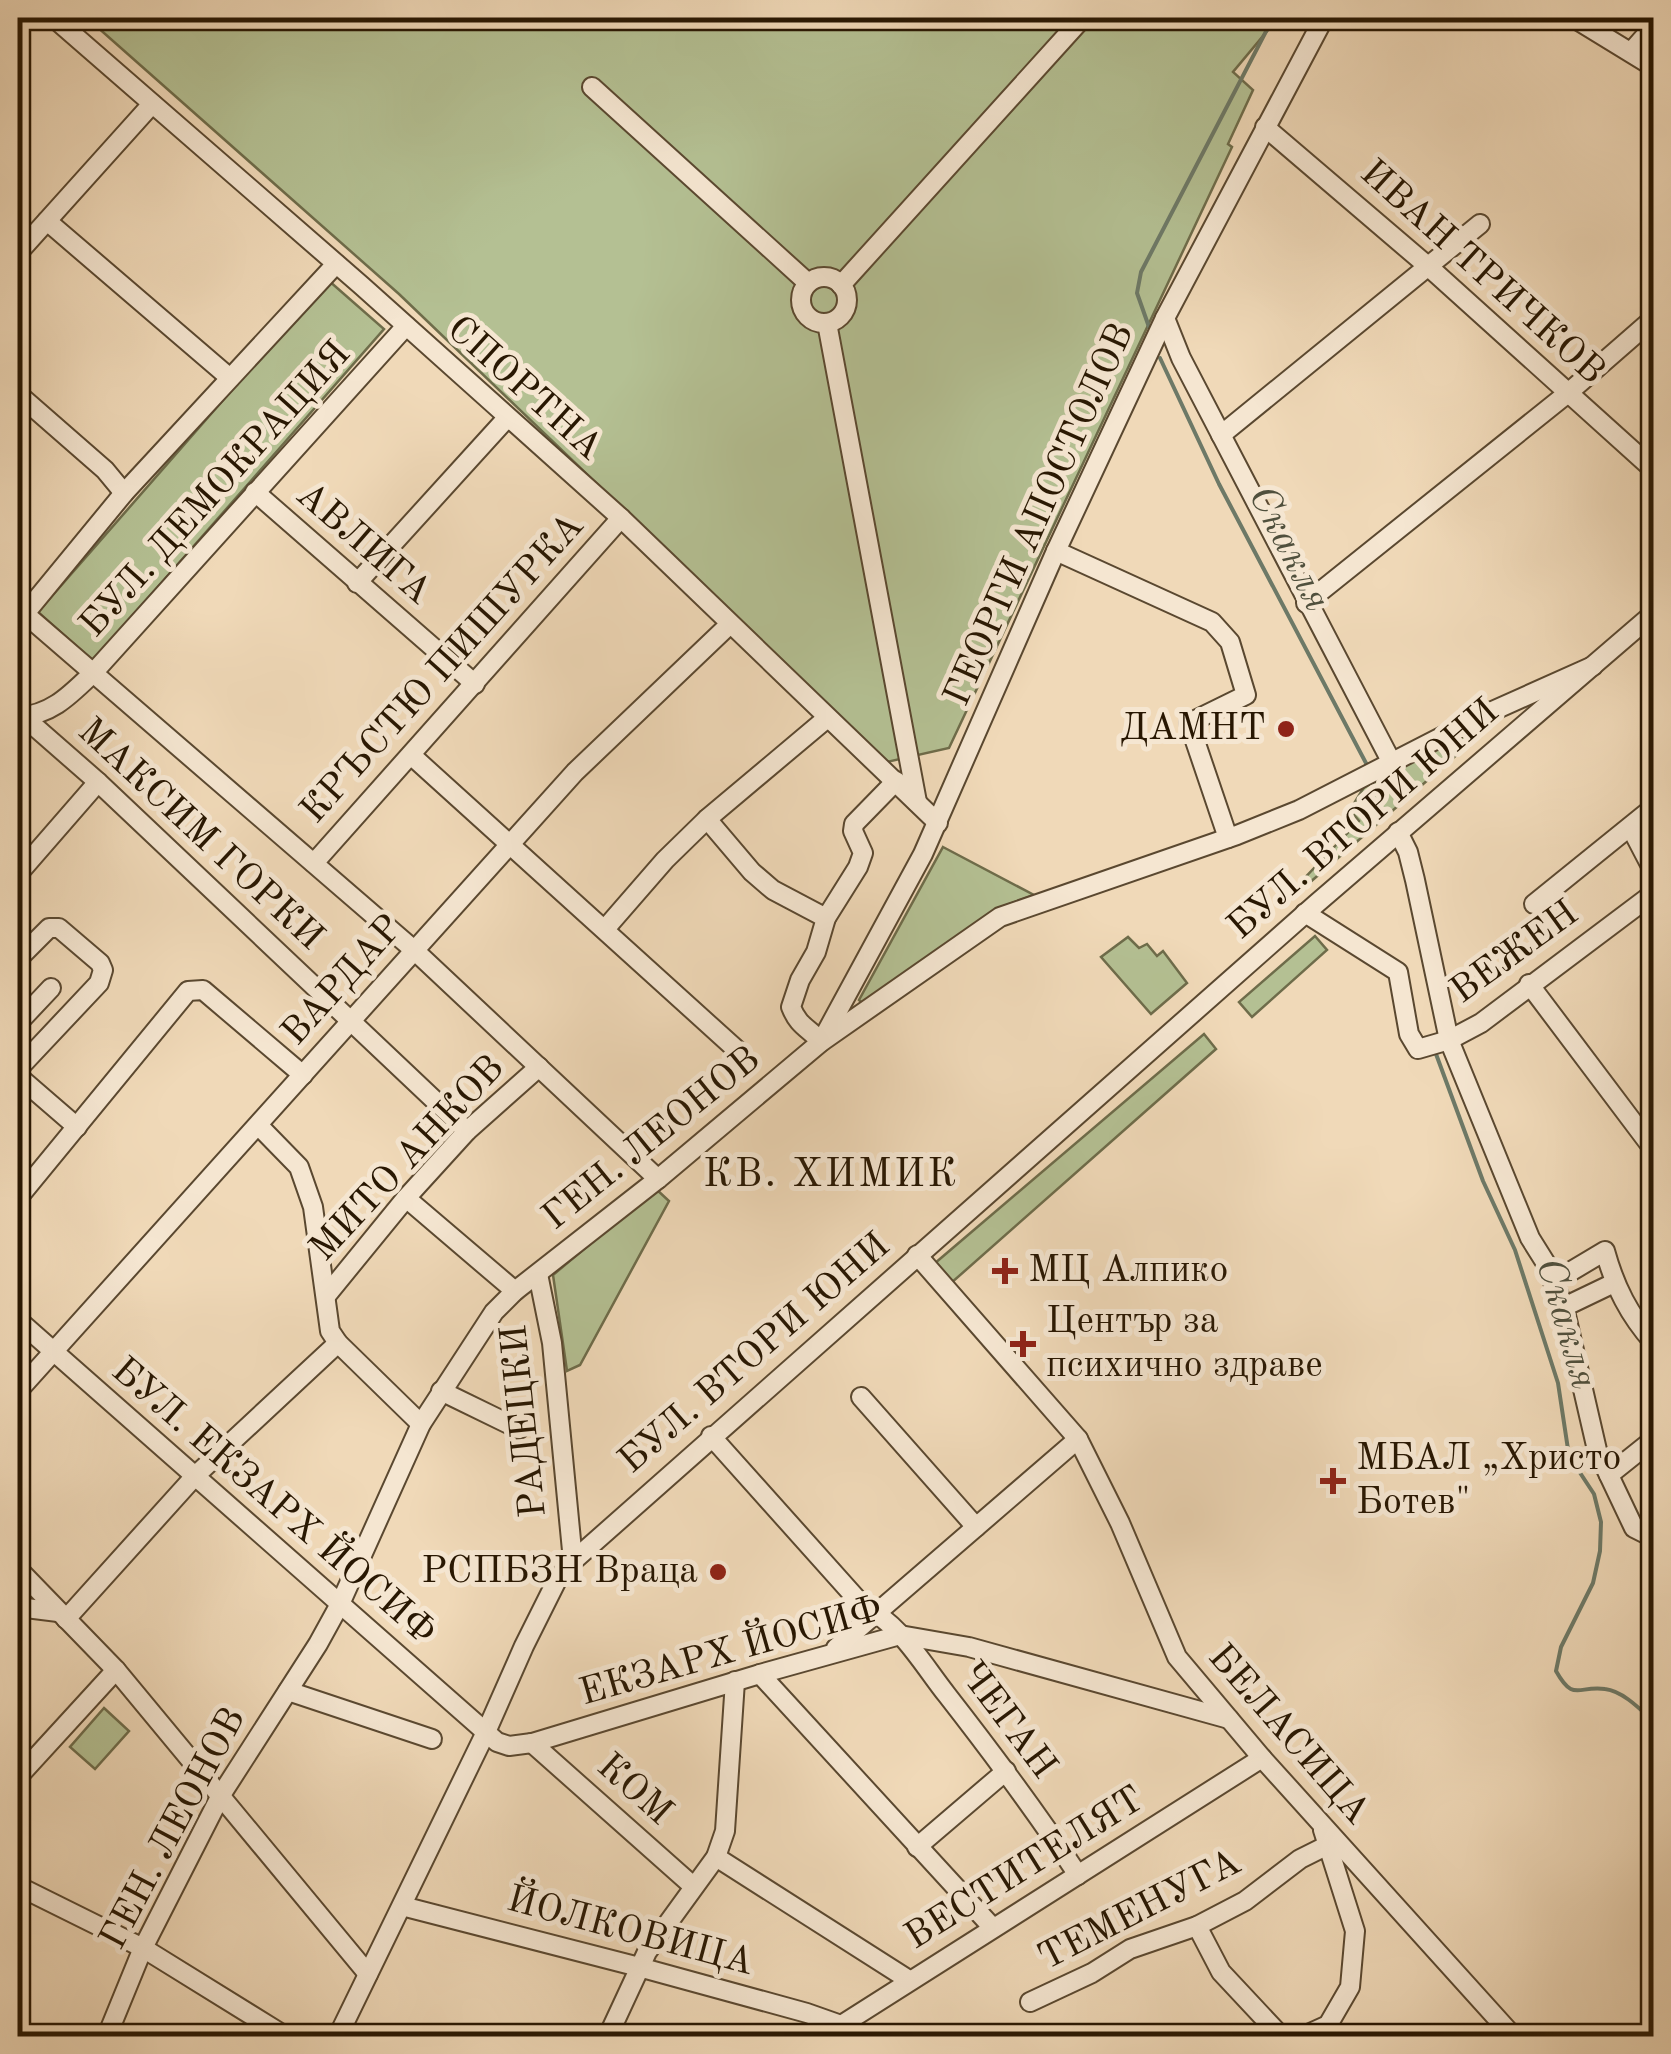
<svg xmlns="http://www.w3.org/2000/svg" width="1671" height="2054" viewBox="0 0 1671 2054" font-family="'Old Standard TT',serif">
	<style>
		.green { fill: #b4c093; stroke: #6e6c4a; stroke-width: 2.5 }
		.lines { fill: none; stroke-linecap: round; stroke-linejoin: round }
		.stream { stroke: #6d7967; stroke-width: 4 }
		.minor-casing { stroke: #5a4830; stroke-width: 22 }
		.minor { stroke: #f5e6d1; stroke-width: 18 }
		.poi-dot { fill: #8f2418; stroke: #f5e6d1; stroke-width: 4 }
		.labels { text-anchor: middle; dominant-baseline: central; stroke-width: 10; stroke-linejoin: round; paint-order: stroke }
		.street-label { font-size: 38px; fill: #281702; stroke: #f5e6d1 }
		.poi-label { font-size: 38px; fill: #281702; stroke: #f5e6d1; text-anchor: start }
		.water-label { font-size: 40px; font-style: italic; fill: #50503d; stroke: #f5e6d1 }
		.neighbourhood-label { font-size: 40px; letter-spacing: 2.5px; fill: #281702; stroke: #f5e6d1 }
	</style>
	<rect width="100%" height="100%" fill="#f0d9b8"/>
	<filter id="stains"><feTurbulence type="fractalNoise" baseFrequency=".002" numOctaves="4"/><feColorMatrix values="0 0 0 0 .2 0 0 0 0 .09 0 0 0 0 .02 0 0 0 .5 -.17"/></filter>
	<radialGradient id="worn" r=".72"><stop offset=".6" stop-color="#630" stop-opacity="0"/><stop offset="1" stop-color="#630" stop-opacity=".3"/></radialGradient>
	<g class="green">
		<path d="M87,18H1278L1233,72L1253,90L1228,144L1232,147L949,748L887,762L399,294Z"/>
		<path d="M328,280L384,329L93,661L38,612Z"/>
		<path d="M1488,721L1490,726L1300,891L1297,886L1359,821L1350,810L1369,779Z"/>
		<path d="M943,847L1034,895L998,908L865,1006L859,1000Z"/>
		<path d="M1315,936L1327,950L1252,1017L1239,1002Z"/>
		<path d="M1128,937L1139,948L1147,944L1157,956L1163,951L1187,983L1151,1014L1101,957Z"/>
		<path d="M1204,1034L1216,1049L950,1284L934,1264Z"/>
		<path d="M656,1189L669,1201L580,1365L567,1371L553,1275Z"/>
		<path d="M104,1708L129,1731L95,1769L70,1747Z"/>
	</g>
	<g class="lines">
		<g class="stream">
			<path d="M1149,327L1137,293L1141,272L1273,18"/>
			<path d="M1160,358L1219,484L1367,765"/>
			<path d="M1436,1054L1483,1181L1515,1250L1558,1383L1569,1456L1594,1494L1601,1522L1600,1551L1593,1583L1561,1647L1556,1671C1574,1703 1578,1685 1605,1689C1623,1691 1641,1710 1654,1722"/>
			<path d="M1654,1773L1644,1785L1643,1801L1654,1810"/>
		</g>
		<g class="minor-casing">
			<g id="minor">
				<path d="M54,18L362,286L621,518L938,823"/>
				<path d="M1574,18L1654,67"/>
				<path d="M18,25L24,18"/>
				<path d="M1631,52L1654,26"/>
				<path d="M592,87L808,283"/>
				<path d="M1265,127L1430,268L1654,470"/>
				<path d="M47,221L230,378"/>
				<path d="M18,253L152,104"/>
				<circle cx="824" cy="300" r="23"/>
				<path d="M841,285L1078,23"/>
				<path d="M1165,318L1181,358L1392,763"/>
				<path d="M827,323L917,802"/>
				<path d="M18,394L105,470L124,493"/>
				<path d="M1221,435L1480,224"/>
				<path d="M255,492L475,684"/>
				<path d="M1056,551L1212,622L1230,642L1246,695L1189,723L1228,838"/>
				<path d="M357,583L507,418"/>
				<path d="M1306,603L1568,393L1654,318"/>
				<path d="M18,608L414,950L658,1179"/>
				<path d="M18,622L124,493L336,264"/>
				<path d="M18,712L98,782L467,1131"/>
				<path d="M18,717C52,715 71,694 94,672L406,326"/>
				<path d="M411,755L738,1051"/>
				<path d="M896,781L854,824L853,831L863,853L858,867L826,918L816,952L800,980L791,1007C799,1027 808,1027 821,1042L923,854L1056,551L1165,318L1324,18"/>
				<path d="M707,819L752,872L773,890L826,918"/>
				<path d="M1631,828L1654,872"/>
				<path d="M1398,832L1408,852L1415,880L1449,1040L1530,1238L1545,1262L1564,1307L1597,1450L1634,1528L1654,1538"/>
				<path d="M314,863L621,518"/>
				<path d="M18,874L98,782"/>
				<path d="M1534,904L1654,807"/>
				<path d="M1305,913L1398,972L1409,1034L1418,1049L1449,1040L1481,1023L1654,893"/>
				<path d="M605,929L665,860L707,819L826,719"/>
				<path d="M18,959L49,928H59L100,963L103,970L99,983L18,1069"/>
				<path d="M1529,984L1654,1150"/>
				<path d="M18,1023L51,988"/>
				<path d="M18,1076L77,1127"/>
				<path d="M259,1126L299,1167L313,1207L330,1331L338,1343L421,1424"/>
				<path d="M18,1198L188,991L203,990L303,1075"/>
				<path d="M406,1198L515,1291"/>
				<path d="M917,1255L1078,1439L1120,1523L1177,1657L1262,1758L1513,2036"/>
				<path d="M538,1274L552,1343L573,1561"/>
				<path d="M1553,1282L1605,1251C1615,1287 1629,1315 1654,1343"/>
				<path d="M326,1296L406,1198L467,1131L539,1067"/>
				<path d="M1564,1307L1614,1283"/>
				<path d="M18,1320L497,1742L509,1746L532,1743L760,1674L900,1635L969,1647L1229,1719"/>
				<path d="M18,1391L575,772L729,625"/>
				<path d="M441,1391L519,1429"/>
				<path d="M861,1397L976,1527"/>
				<path d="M711,1436L864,1607C900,1623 923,1665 947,1695C993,1754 1037,1813 1078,1875"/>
				<path d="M1609,1475L1654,1439"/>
				<path d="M18,1569L116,1670L368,1974"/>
				<path d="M18,1607L58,1612"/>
				<path d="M66,1619L195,1476L338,1343"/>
				<path d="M836,1648L1078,1439"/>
				<path d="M760,1674L993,1928"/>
				<path d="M288,1691L432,1739"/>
				<path d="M532,1743L693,1886"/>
				<path d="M18,1777L116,1670"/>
				<path d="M917,1847L1006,1771"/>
				<path d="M716,1857L909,1980"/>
				<path d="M18,1886L143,1948L285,2036"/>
				<path d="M402,1906L639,1967L807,2013L841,2025"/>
				<path d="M1197,1926L1221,1972L1279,2034L1306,2035L1328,2025L1350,1987L1355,1931L1323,1830"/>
				<path d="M1030,2002L1092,1973L1130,1949L1197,1926L1245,1901L1300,1859L1328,1845"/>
				<path d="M107,2036L143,1948L221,1795L318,1644L340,1604L421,1424L494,1312L515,1291L658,1179L821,1042L1000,917L1237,835L1299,810L1488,713L1593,666"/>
				<path d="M338,2036L486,1732L524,1646L557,1580L573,1561L1316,904L1654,613"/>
				<path d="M608,2036L647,1952L716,1857L725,1831L735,1681"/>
				<path d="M824,2036L1262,1758"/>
			</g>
		</g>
		<use href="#minor" class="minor"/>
	</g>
	<g class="poi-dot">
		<circle cx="1286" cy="729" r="10"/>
		<path d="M1000 1256h10v10h10v10h-10v10h-10v-10h-10v-10h10z"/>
		<path d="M1018 1329h10v10h10v10h-10v10h-10v-10h-10v-10h10z"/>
		<path d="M1328 1466h10v10h10v10h-10v10h-10v-10h-10v-10h10z"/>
		<circle cx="718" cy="1572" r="10"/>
	</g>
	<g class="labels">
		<g class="street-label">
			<text transform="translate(1482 273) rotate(42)">ИВАН ТРИЧКОВ</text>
			<text transform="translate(524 389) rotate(42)">СПОРТНА</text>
			<text transform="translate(216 490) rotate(-48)">БУЛ. ДЕМОКРАЦИЯ</text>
			<text transform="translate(1040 515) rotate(-66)">ГЕОРГИ АПОСТОЛОВ</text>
			<text transform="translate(363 544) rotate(41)">АВЛИГА</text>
			<text transform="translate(443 669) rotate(-48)">КРЪСТЮ ПИШУРКА</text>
			<text transform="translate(1364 820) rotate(-41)">БУЛ. ВТОРИ ЮНИ</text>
			<text transform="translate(200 835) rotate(43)">МАКСИМ ГОРКИ</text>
			<text transform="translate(1515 953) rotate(-36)">ВЕЖЕН</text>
			<text transform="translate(343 981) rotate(-48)">ВАРДАР</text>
			<text transform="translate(652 1139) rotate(-39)">ГЕН. ЛЕОНОВ</text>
			<text transform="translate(408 1159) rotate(-47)">МИТО АНКОВ</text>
			<text transform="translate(755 1354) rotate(-41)">БУЛ. ВТОРИ ЮНИ</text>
			<text transform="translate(525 1421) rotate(-96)">РАДЕЦКИ</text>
			<text transform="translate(273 1502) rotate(41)">БУЛ. ЕКЗАРХ ЙОСИФ</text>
			<text transform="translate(731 1652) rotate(-16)">ЕКЗАРХ ЙОСИФ</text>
			<text transform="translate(1007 1721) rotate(53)">ЧЕГАН</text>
			<text transform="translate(1288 1735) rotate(49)">БЕЛАСИЦА</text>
			<text transform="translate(634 1790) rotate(42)">КОМ</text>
			<text transform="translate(174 1829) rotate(-62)">ГЕН. ЛЕОНОВ</text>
			<text transform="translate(1025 1869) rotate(-32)">ВЕСТИТЕЛЯТ</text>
			<text transform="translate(1140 1911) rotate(-27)">ТЕМЕНУГА</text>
			<text transform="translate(630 1932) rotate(15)">ЙОЛКОВИЦА</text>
		</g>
		<g class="poi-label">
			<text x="1266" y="729" text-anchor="end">ДАМНТ</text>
			<text x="1028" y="1271">МЦ Алпико</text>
			<text x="1046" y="1322">Център за<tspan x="1046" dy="44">психично здраве</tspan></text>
			<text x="1356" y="1459">МБАЛ „Христо<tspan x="1356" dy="44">Ботев"</tspan></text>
			<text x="698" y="1572" text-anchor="end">РСПБЗН Враца</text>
		</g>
		<g class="water-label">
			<text transform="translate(1288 549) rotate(63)">Скакля</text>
			<text transform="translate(1565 1324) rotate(74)">Скакля</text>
		</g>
		<g class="neighbourhood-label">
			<text x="831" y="1176">КВ. ХИМИК</text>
		</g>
	</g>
	<rect width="1671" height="2054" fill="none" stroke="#f0d9b8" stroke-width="60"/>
	<rect x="20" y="20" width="1631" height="2014" fill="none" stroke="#281702" stroke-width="5"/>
	<rect x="30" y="30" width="1611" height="1994" fill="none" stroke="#281702" stroke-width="2.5"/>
	<rect width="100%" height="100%" filter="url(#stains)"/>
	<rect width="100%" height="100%" fill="url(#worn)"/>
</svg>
